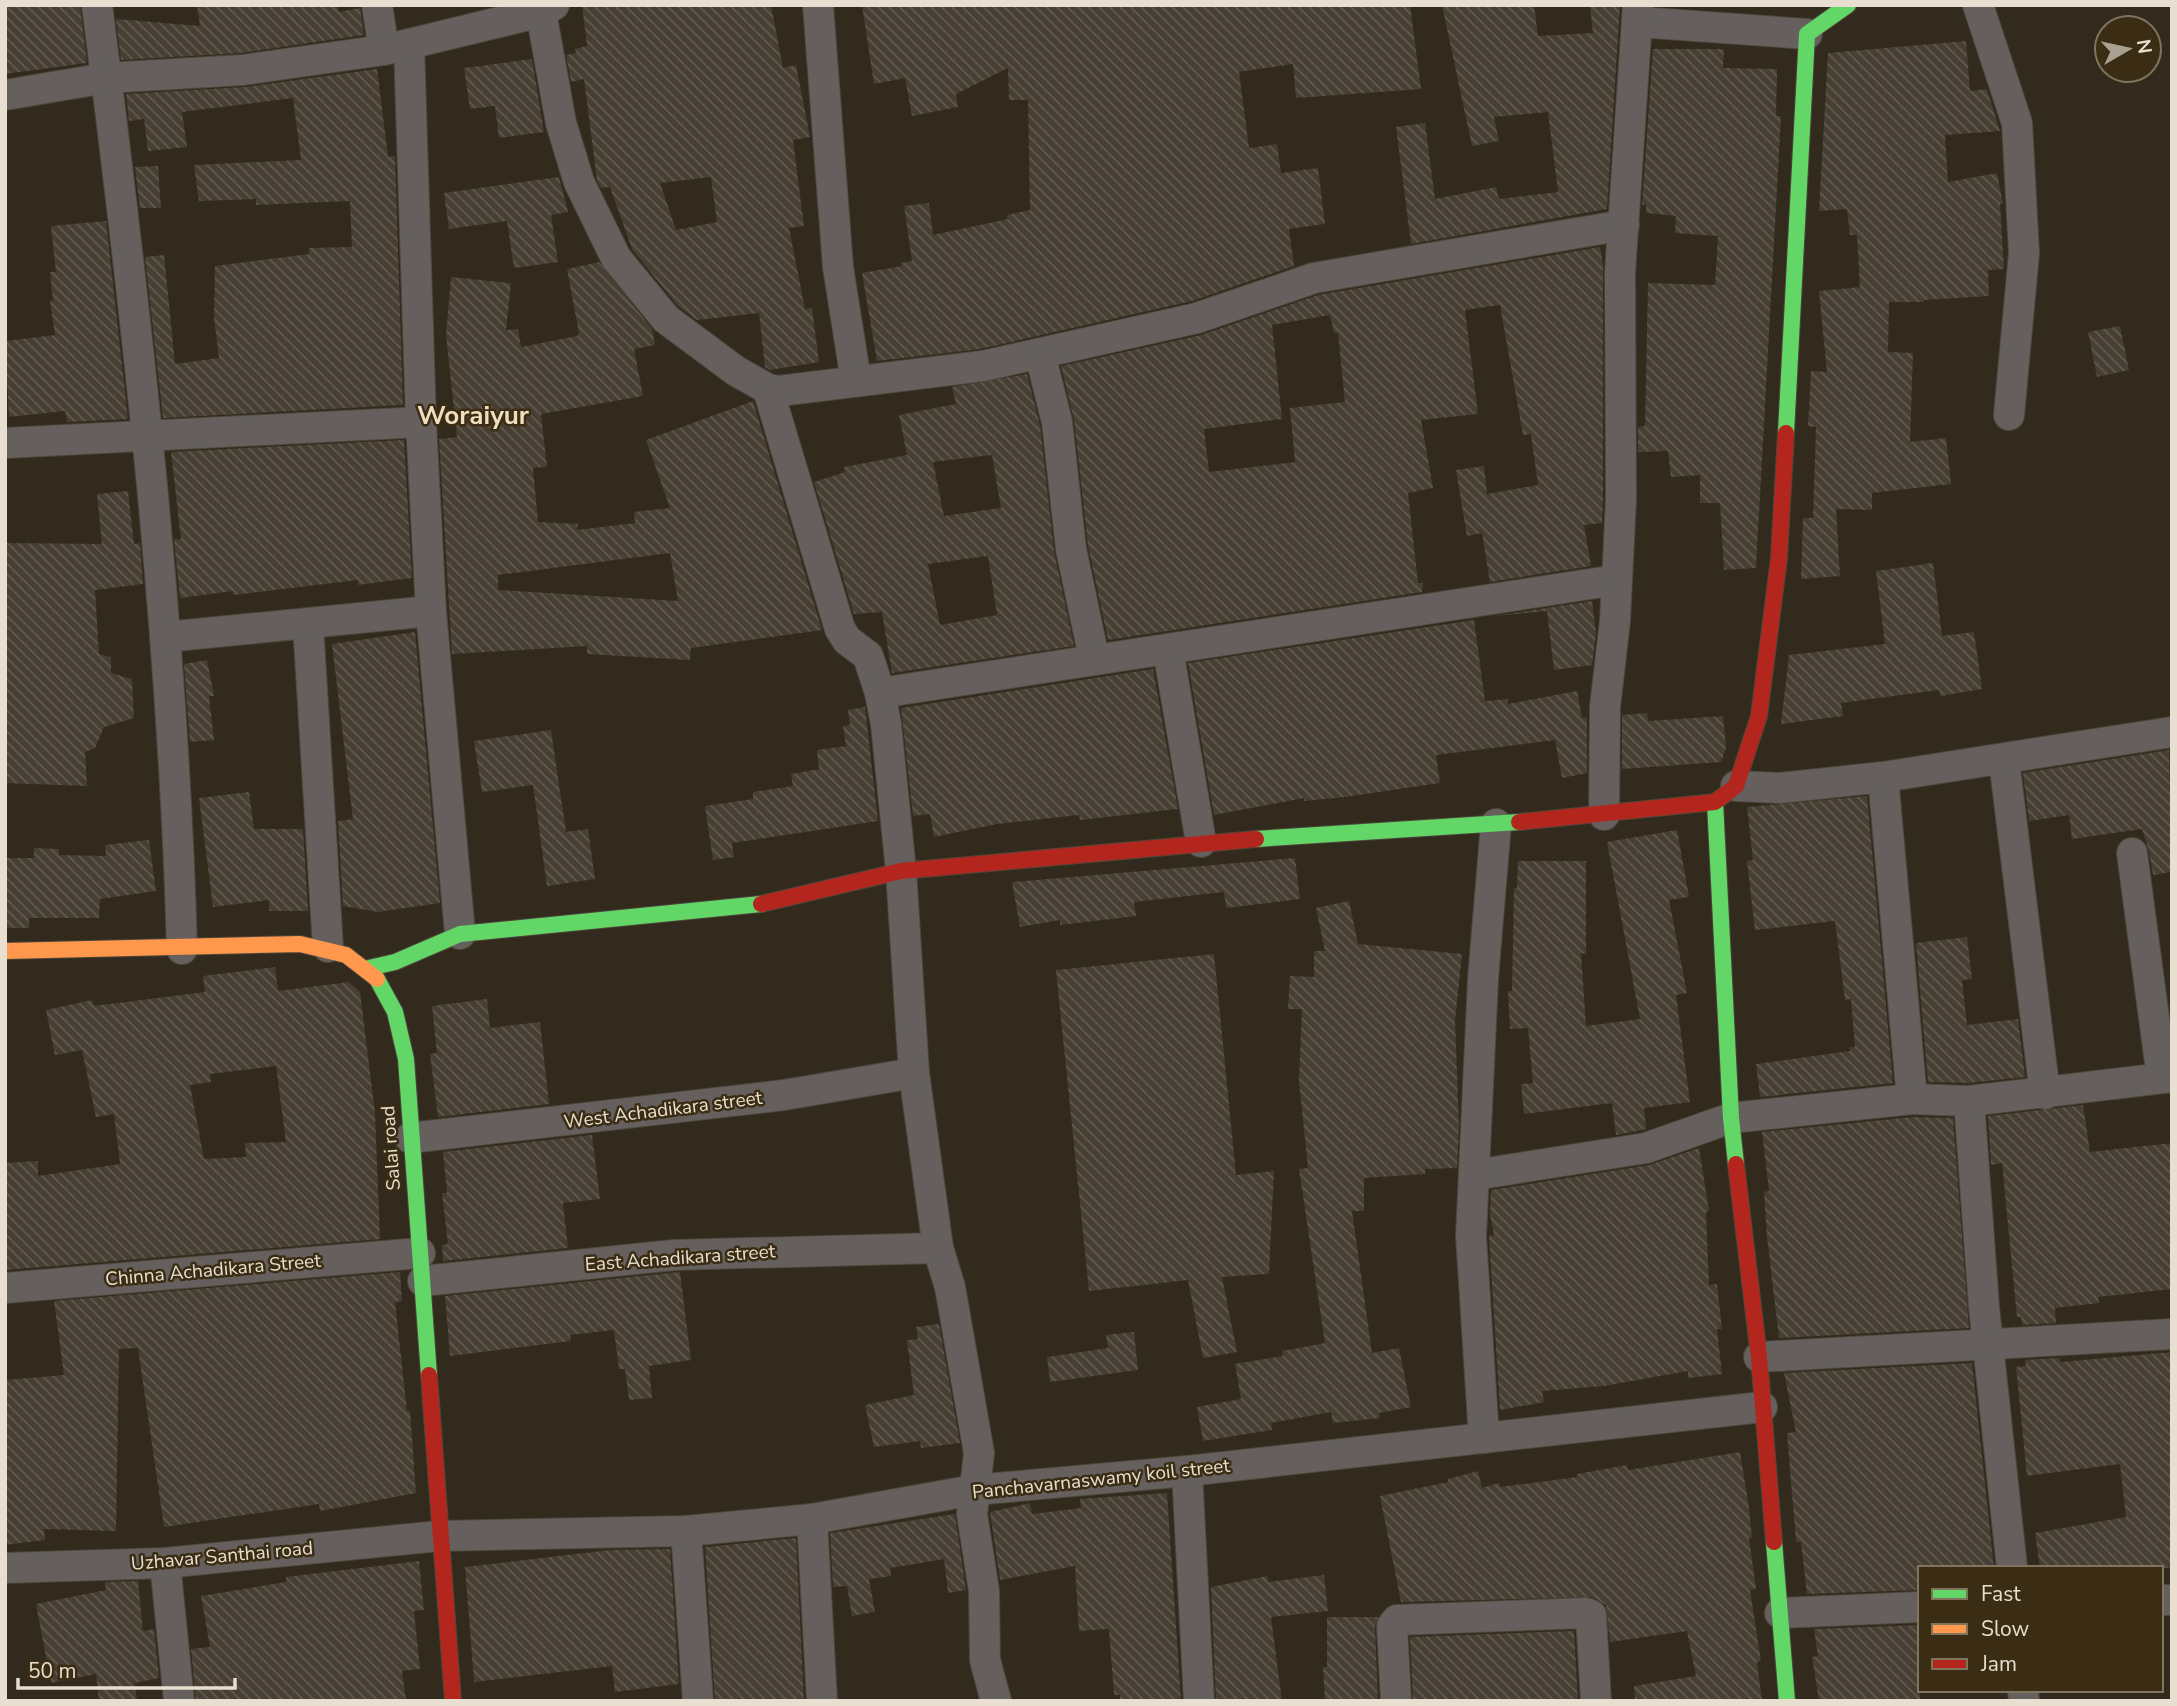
<svg xmlns="http://www.w3.org/2000/svg" width="2177" height="1706" viewBox="0 0 2177 1706" font-family="'Nunito Sans',sans-serif">
	<style>
		.building { fill: url(#building-back-hatch); fill-rule: evenodd }
		.lines { fill: none; stroke-linecap: round; stroke-linejoin: round }
		.street-casing { stroke: #4d463a; stroke-width: 32 }
		.fast-casing { stroke: #4d463a; stroke-width: 18 }
		.slow-casing { stroke: #4d463a; stroke-width: 18 }
		.jam-casing { stroke: #4d463a; stroke-width: 18 }
		.street { stroke: #65605e; stroke-width: 30 }
		.fast { stroke: #63d668; stroke-width: 16 }
		.slow { stroke: #ff974d; stroke-width: 16 }
		.jam { stroke: #b3261e; stroke-width: 16 }
		.labels { text-anchor: middle; dominant-baseline: central; stroke-width: 5; stroke-linejoin: round; paint-order: stroke }
		.street-label { font-size: 19px; fill: #e8dfd0; stroke: #3b2d13 }
		.district-label { font-size: 26px; font-weight: bold; fill: #efdebf; stroke: #3b2d13 }
	</style>
	<defs>
		<pattern id="building-back-hatch" width="6" height="6" patternUnits="userSpaceOnUse" patternTransform="scale(1.75)"><rect width="6" height="6" fill="#473f33"/><path d="M-1 5l2 2M0 0l6 6M5-1l2 2" fill="none" stroke="#625a50"/></pattern>
	</defs>
	<rect width="100%" height="100%" fill="#322a1c"/>
	<g class="building">
		<path d="M5,5H80L87,63L5,74Z"/>
		<path d="M197,5H337L339,12L360,8L364,35L241,53L121,60L116,19L200,26Z"/>
		<path d="M582,5H771L783,68L796,65L810,137L793,140L804,226L789,228L805,309L812,308L819,362L770,370L765,367L759,313L697,320L678,306L632,249L610,187L601,188L597,180L584,79L571,82L566,55L576,53L575,49L587,46ZM711,177L717,222L676,230L660,183Z"/>
		<path d="M862,5H1410L1421,89L1296,98L1293,64L1239,72L1249,148L1277,144L1281,173L1318,168L1325,224L1289,229L1294,266L1192,301L980,349L877,361L862,273L902,266L901,263L912,261L904,206L929,203L933,235L1008,219L1007,215L1030,210L1028,100H1009L1008,68L956,94L958,107L912,116L905,78L874,84Z"/>
		<path d="M1442,5H1534L1538,36L1593,33L1590,5H1620L1607,209L1411,244L1396,127L1425,123L1435,199L1496,187L1499,199L1558,192L1548,112L1494,117L1499,141L1472,146Z"/>
		<path d="M1966,41L1970,91L1987,89L2000,131L1945,135L1948,182L1997,173L2003,204H2000L2004,269L1988,270L1989,296L1924,300V302H1889L1888,352L1913,353L1910,442L1946,438L1951,484L1872,493V510L1836,509L1840,576L1801,579L1803,518H1813L1816,427L1808,426L1811,371L1827,372L1819,291L1860,287L1857,235H1850L1847,209L1819,211L1828,53Z"/>
		<path d="M1653,49H1724L1723,68L1777,69L1776,116H1781L1756,568L1724,570L1720,503H1700V475L1671,477L1668,451L1638,452V427L1645,426L1648,283L1715,285L1718,236L1675,233L1676,216L1646,213V204L1642,205Z"/>
		<path d="M532,59L544,132L499,138L495,106L470,109L464,68Z"/>
		<path d="M377,69L388,157L395,156L403,405L163,418L145,257L164,255L175,364L219,358L214,318L215,266L309,254V248L352,247L350,201L256,205V199L199,201L194,165L301,160L293,98L182,112L187,147L148,151L144,119L129,121L126,94L245,87Z"/>
		<path d="M158,166L161,208H140L135,167Z"/>
		<path d="M559,177L568,212L551,215L558,262L514,268L507,221L449,229L444,193Z"/>
		<path d="M106,221L128,419L67,422L65,411L9,417L5,341L55,335L50,301H53L50,272H56L51,226Z"/>
		<path d="M1600,247L1603,265V499L1602,523L1584,525L1591,566L1490,582L1482,533L1467,536L1456,470L1484,466L1487,494L1538,485L1531,434L1523,435L1500,305L1465,310L1478,414L1421,420L1433,488L1408,493L1418,583H1423L1422,592L1108,640L1088,546L1074,420L1061,366L1201,335L1318,295ZM1330,315L1334,333H1338L1345,402L1290,408L1295,462L1209,472L1204,429L1282,419L1272,325Z"/>
		<path d="M599,262L652,329L655,345L634,349L643,396L541,414L547,467L533,468L538,522L578,524L577,530L635,523L634,512L670,508L646,440L753,401L822,630L691,648L690,660L587,654V646L452,654L439,439L457,437L446,335L451,277L511,283L506,330L518,329L521,347L577,336L579,333L567,269ZM670,553L678,601L498,590V575Z"/>
		<path d="M2120,326L2129,370L2097,377L2088,332Z"/>
		<path d="M1027,374L1040,425L1054,551L1074,646L892,673L882,612L854,614L814,482L845,472L844,467L907,455L899,415L956,404L952,387ZM992,455L1001,508L944,516L933,462ZM988,556L997,615L940,625L928,564Z"/>
		<path d="M404,440L412,578L358,585V580L233,595V591L180,598L174,539H181L171,452Z"/>
		<path d="M128,491L134,544L140,543L143,584L95,590L99,654L111,657V673L132,679L134,718L104,727L95,748L85,752L87,786L5,783V543L102,544L97,494Z"/>
		<path d="M1933,563L1942,636L1974,632L1982,689L1940,696L1939,690L1841,703L1843,716L1781,724L1789,655L1885,644L1876,571Z"/>
		<path d="M1592,601L1596,633L1592,665L1554,670L1547,611L1495,616Z"/>
		<path d="M1474,620L1485,701L1508,699V704L1577,691L1582,718L1587,717V773L1562,778L1555,740L1436,755L1440,783L1345,797L1304,801V798L1214,815L1188,663Z"/>
		<path d="M415,632L440,903L378,912L343,906L338,821L353,819L332,644Z"/>
		<path d="M207,660L214,696H209L214,740L190,742L184,664Z"/>
		<path d="M1153,669L1178,809L1080,820L1079,815L997,824L934,837L930,814L913,816L901,708Z"/>
		<path d="M865,707L878,821L732,843L734,857L713,860L705,806L753,799V792L793,786L791,774L819,769L817,750L846,746L843,726L850,725L848,710Z"/>
		<path d="M1647,713L1648,721L1723,716L1726,748L1721,762L1622,769V715Z"/>
		<path d="M551,730L566,832L588,829L595,879L547,886L533,785L482,792L474,741Z"/>
		<path d="M2169,750L2172,872L2153,875L2149,851L2142,829L2072,839L2069,815L2029,821L2023,773Z"/>
		<path d="M249,792L254,829H303L308,911H269V900L213,907L199,798Z"/>
		<path d="M1867,796L1893,1083L1760,1097L1756,1064L1850,1051V1047H1855L1851,999L1845,1000L1835,921L1755,930L1747,861L1753,860L1747,807Z"/>
		<path d="M1677,830L1689,897L1669,900L1687,993L1676,995L1690,1102L1644,1108L1646,1129L1616,1135L1612,1103L1524,1114L1521,1084L1533,1083L1528,1028L1510,1029L1508,991H1512L1514,888H1517L1518,861H1586V954L1581,953L1586,1026L1640,1019L1607,842Z"/>
		<path d="M149,840L156,891L100,899L99,918H29V928H5V858H34V848L59,849V855L106,856L105,845Z"/>
		<path d="M1295,858L1300,899L1226,908L1224,892L1134,902L1136,916L1060,925V920L1020,927L1012,882Z"/>
		<path d="M1349,901L1358,944L1462,954L1455,1020L1459,1125L1457,1168L1425,1169V1174L1364,1178V1211H1352L1372,1353L1399,1348L1411,1407L1379,1413L1380,1418L1333,1423L1331,1412L1271,1423L1272,1430L1203,1441L1197,1407L1241,1399L1235,1364L1283,1356L1282,1351L1325,1343L1299,1169L1308,1168L1299,1081L1302,1009H1288L1290,976L1314,977V951H1325L1316,908Z"/>
		<path d="M1967,937L1972,979L1962,980L1967,1025L2018,1019L2025,1077L1968,1083L1928,1082L1916,943Z"/>
		<path d="M1214,954L1236,1175L1274,1171L1269,1274L1222,1277L1237,1352L1203,1358L1188,1280L1089,1291L1056,970Z"/>
		<path d="M275,967L278,991L349,982L360,992L375,1113L380,1239L5,1270V1163L38,1161V1176L120,1164L114,1114L96,1117L82,1050L55,1055L46,1010L92,1000L94,1006L205,992L203,976ZM276,1066L286,1142L245,1143L246,1157L204,1159L190,1085L211,1082L210,1074Z"/>
		<path d="M487,999L490,1028L540,1022L549,1104L438,1117L430,1054L437,1053L432,1006Z"/>
		<path d="M2083,1105L2090,1152L2172,1143V1289L2098,1297L2099,1303L2055,1308L2056,1323L2022,1325L2021,1317H2017L2002,1163L1991,1165L1988,1116Z"/>
		<path d="M1913,1117L1953,1118L1969,1328L1779,1338L1767,1237L1764,1192L1769,1191L1762,1132Z"/>
		<path d="M592,1135L600,1199L563,1203L568,1248L443,1261L442,1245L448,1244L442,1193H447L443,1152Z"/>
		<path d="M1699,1148L1709,1211L1706,1212L1709,1285L1717,1284L1722,1329H1717L1722,1374L1688,1378V1371L1604,1386L1542,1391L1544,1402L1500,1410L1489,1236L1494,1235L1490,1214L1491,1190L1649,1165Z"/>
		<path d="M400,1272L402,1301L395,1302L407,1411H410L416,1493L320,1511L319,1504L164,1527L138,1348L119,1349L116,1531L44,1529L45,1540L5,1545V1380L64,1375L54,1301Z"/>
		<path d="M680,1272L691,1360L649,1366L652,1398L629,1400L625,1369H619L614,1330L570,1335L571,1341L450,1356L445,1296Z"/>
		<path d="M939,1324L960,1443L921,1448L920,1441L874,1447L865,1405L914,1395L907,1340L918,1339L916,1327Z"/>
		<path d="M1134,1332L1138,1370L1050,1382L1047,1357L1108,1348L1106,1335Z"/>
		<path d="M2172,1352V1568H2040L2035,1533L2126,1517L2120,1464L2027,1476L2016,1367L2026,1366L2025,1360L2060,1358V1362Z"/>
		<path d="M1972,1363L1994,1568H1920V1590L1807,1594L1801,1542H1796L1787,1433L1796,1432L1784,1373Z"/>
		<path d="M1740,1452L1749,1508L1752,1538H1749L1756,1589L1750,1590L1761,1661L1757,1662L1762,1701H1635L1634,1686L1696,1676L1687,1631L1610,1642L1606,1605L1592,1597L1401,1602L1380,1496L1448,1482V1479L1478,1471L1482,1488L1499,1483L1500,1487L1577,1477V1474L1627,1465L1628,1470Z"/>
		<path d="M1167,1493L1181,1701H1120V1695H1114L1109,1629L1079,1631L1075,1566L1000,1580L990,1512L1030,1503L1032,1514L1081,1508L1080,1499Z"/>
		<path d="M955,1514L966,1590L948,1593L944,1559L890,1568L891,1576L869,1579L875,1612L852,1616L847,1586L833,1587L830,1533Z"/>
		<path d="M796,1538L804,1701H715L705,1547Z"/>
		<path d="M670,1549L679,1684L615,1692L612,1666L474,1682L465,1567L610,1550Z"/>
		<path d="M419,1561L424,1610L414,1611L420,1669L402,1671L406,1701H196L191,1649L210,1647L201,1596L286,1582V1577Z"/>
		<path d="M1324,1575L1328,1611L1271,1617L1282,1701H1216L1211,1587L1267,1576L1268,1582Z"/>
		<path d="M138,1581L143,1631L154,1629L159,1678L135,1683L137,1701H99L96,1674L51,1683L36,1604L106,1590L105,1582Z"/>
		<path d="M1327,1617H1378L1375,1627L1378,1701H1325L1323,1667H1327Z"/>
		<path d="M1920,1625V1701H1819L1812,1657L1818,1656L1814,1629Z"/>
		<path d="M1574,1631L1578,1701H1413L1410,1637Z"/>
	</g>
	<g class="lines">
		<g class="street-casing">
			<g id="street">
				<path d="M97,5C137,319 173,633 182,949"/>
				<path d="M377,5L384,50"/>
				<path d="M818,5L838,267L856,381"/>
				<path d="M1978,5L2017,123L2024,253L2009,415"/>
				<path d="M541,12L561,123L579,182L616,258L666,319L736,371L768,389L779,391L983,366L1197,318L1314,278L1624,225"/>
				<path d="M1638,22L1807,34"/>
				<path d="M409,45L421,422L431,611L460,934"/>
				<path d="M5,95L106,78L243,70L384,50L541,12L554,5"/>
				<path d="M1040,354L1057,422L1071,549L1094,658"/>
				<path d="M768,389L840,629L847,640L868,656L880,693L886,724L901,871L914,1073L938,1248L950,1287L979,1453L972,1514L984,1591L985,1660L996,1701"/>
				<path d="M5,443L421,422"/>
				<path d="M308,624L328,947"/>
				<path d="M165,637L431,611"/>
				<path d="M1168,650L1201,842"/>
				<path d="M880,693L1616,580"/>
				<path d="M2004,760L2045,1094"/>
				<path d="M1883,777L1912,1099"/>
				<path d="M1736,786L1780,788L1883,777L2172,732"/>
				<path d="M1604,815L1605,707L1615,621L1621,499L1620,273L1638,5"/>
				<path d="M2132,853L2162,1078"/>
				<path d="M1969,1101L1984,1307L2012,1568"/>
				<path d="M410,1138L784,1095L914,1073"/>
				<path d="M1474,1175L1646,1148L1731,1118L1912,1099L1969,1101L2172,1077"/>
				<path d="M423,1281L674,1255L938,1248"/>
				<path d="M5,1288L420,1253"/>
				<path d="M1759,1357L2172,1334"/>
				<path d="M1484,1438L1471,1236L1483,979L1496,824"/>
				<path d="M1187,1471L1199,1701"/>
				<path d="M812,1519L822,1701"/>
				<path d="M686,1531L698,1701"/>
				<path d="M165,1563L179,1701"/>
				<path d="M5,1568L165,1563L439,1536L686,1531L812,1519L974,1490L1187,1471L1762,1407"/>
				<path d="M2161,1600H2172"/>
				<path d="M1780,1613L1920,1607"/>
				<path d="M2023,1690L2024,1701"/>
				<path d="M1396,1701L1392,1626L1397,1620L1586,1613L1591,1615L1596,1701"/>
			</g>
		</g>
		<g class="fast-casing">
			<g id="fast">
				<path d="M1786,433L1807,34L1848,5"/>
				<path d="M1715,802L1731,1118L1736,1164"/>
				<path d="M1256,839L1519,822"/>
				<path d="M369,968L395,962L460,934L761,904"/>
				<path d="M377,979L395,1012L406,1059L429,1375"/>
				<path d="M1774,1542L1787,1701"/>
			</g>
		</g>
		<g class="slow-casing">
			<path id="slow" d="M5,951L300,944L346,955L377,979"/>
		</g>
		<g class="jam-casing">
			<g id="jam">
				<path d="M1519,822L1715,802L1736,786L1759,716L1779,558L1786,433"/>
				<path d="M761,904L901,871L1256,839"/>
				<path d="M1736,1164L1759,1357L1774,1542"/>
				<path d="M429,1375L453,1701"/>
			</g>
		</g>
		<use href="#street" class="street"/>
		<use href="#fast" class="fast"/>
		<use href="#slow" class="slow"/>
		<use href="#jam" class="jam"/>
	</g>
	<g class="labels">
		<g class="street-label">
			<text transform="translate(663 1110) rotate(-7)">West Achadikara street</text>
			<text transform="translate(391 1148) rotate(-94)">Salai road</text>
			<text transform="translate(680 1258) rotate(-4)">East Achadikara street</text>
			<text transform="translate(213 1270) rotate(-5)">Chinna Achadikara Street</text>
			<text transform="translate(1101 1479) rotate(-6)">Panchavarnaswamy koil street</text>
			<text transform="translate(222 1556) rotate(-5)">Uzhavar Santhai road</text>
		</g>
		<g class="district-label">
			<text x="473" y="415">Woraiyur</text>
		</g>
	</g>
	<rect width="2177" height="1706" fill="none" stroke="#e8dfd0" stroke-width="14"/>
	<rect x="1918" y="1566" width="245" height="126" fill="#3b2d13" stroke="#80745f" stroke-width="2"/>
	<rect x="1932" y="1589" width="35" height="10" fill="#63d668" stroke="#80745f" stroke-width="2"/>
	<text x="1981" y="1601" font-size="21" fill="#e8dfd0">Fast</text>
	<rect x="1932" y="1624" width="35" height="10" fill="#ff974d" stroke="#80745f" stroke-width="2"/>
	<text x="1981" y="1636" font-size="21" fill="#e8dfd0">Slow</text>
	<rect x="1932" y="1659" width="35" height="10" fill="#b3261e" stroke="#80745f" stroke-width="2"/>
	<text x="1981" y="1671" font-size="21" fill="#e8dfd0">Jam</text>
	<g transform="translate(2128 49) rotate(81)"><circle r="33" fill="#3b2d13" stroke="#80745f" stroke-width="2"/>
	<path d="M0-5L12 26L0 18L-12 26Z" fill="#a8a091"/>
	<text y="-10" font-size="19" font-weight="bold" text-anchor="middle" fill="#e8dfd0">N</text>
	</g>
	<path d="M18 1678v10h217v-10" fill="none" stroke="#e8dfd0" stroke-width="3.5"/>
	<text x="28" y="1678" font-size="21" fill="#e8dfd0" stroke="#3b2d13" stroke-width="5" paint-order="stroke">50 m</text>
</svg>
